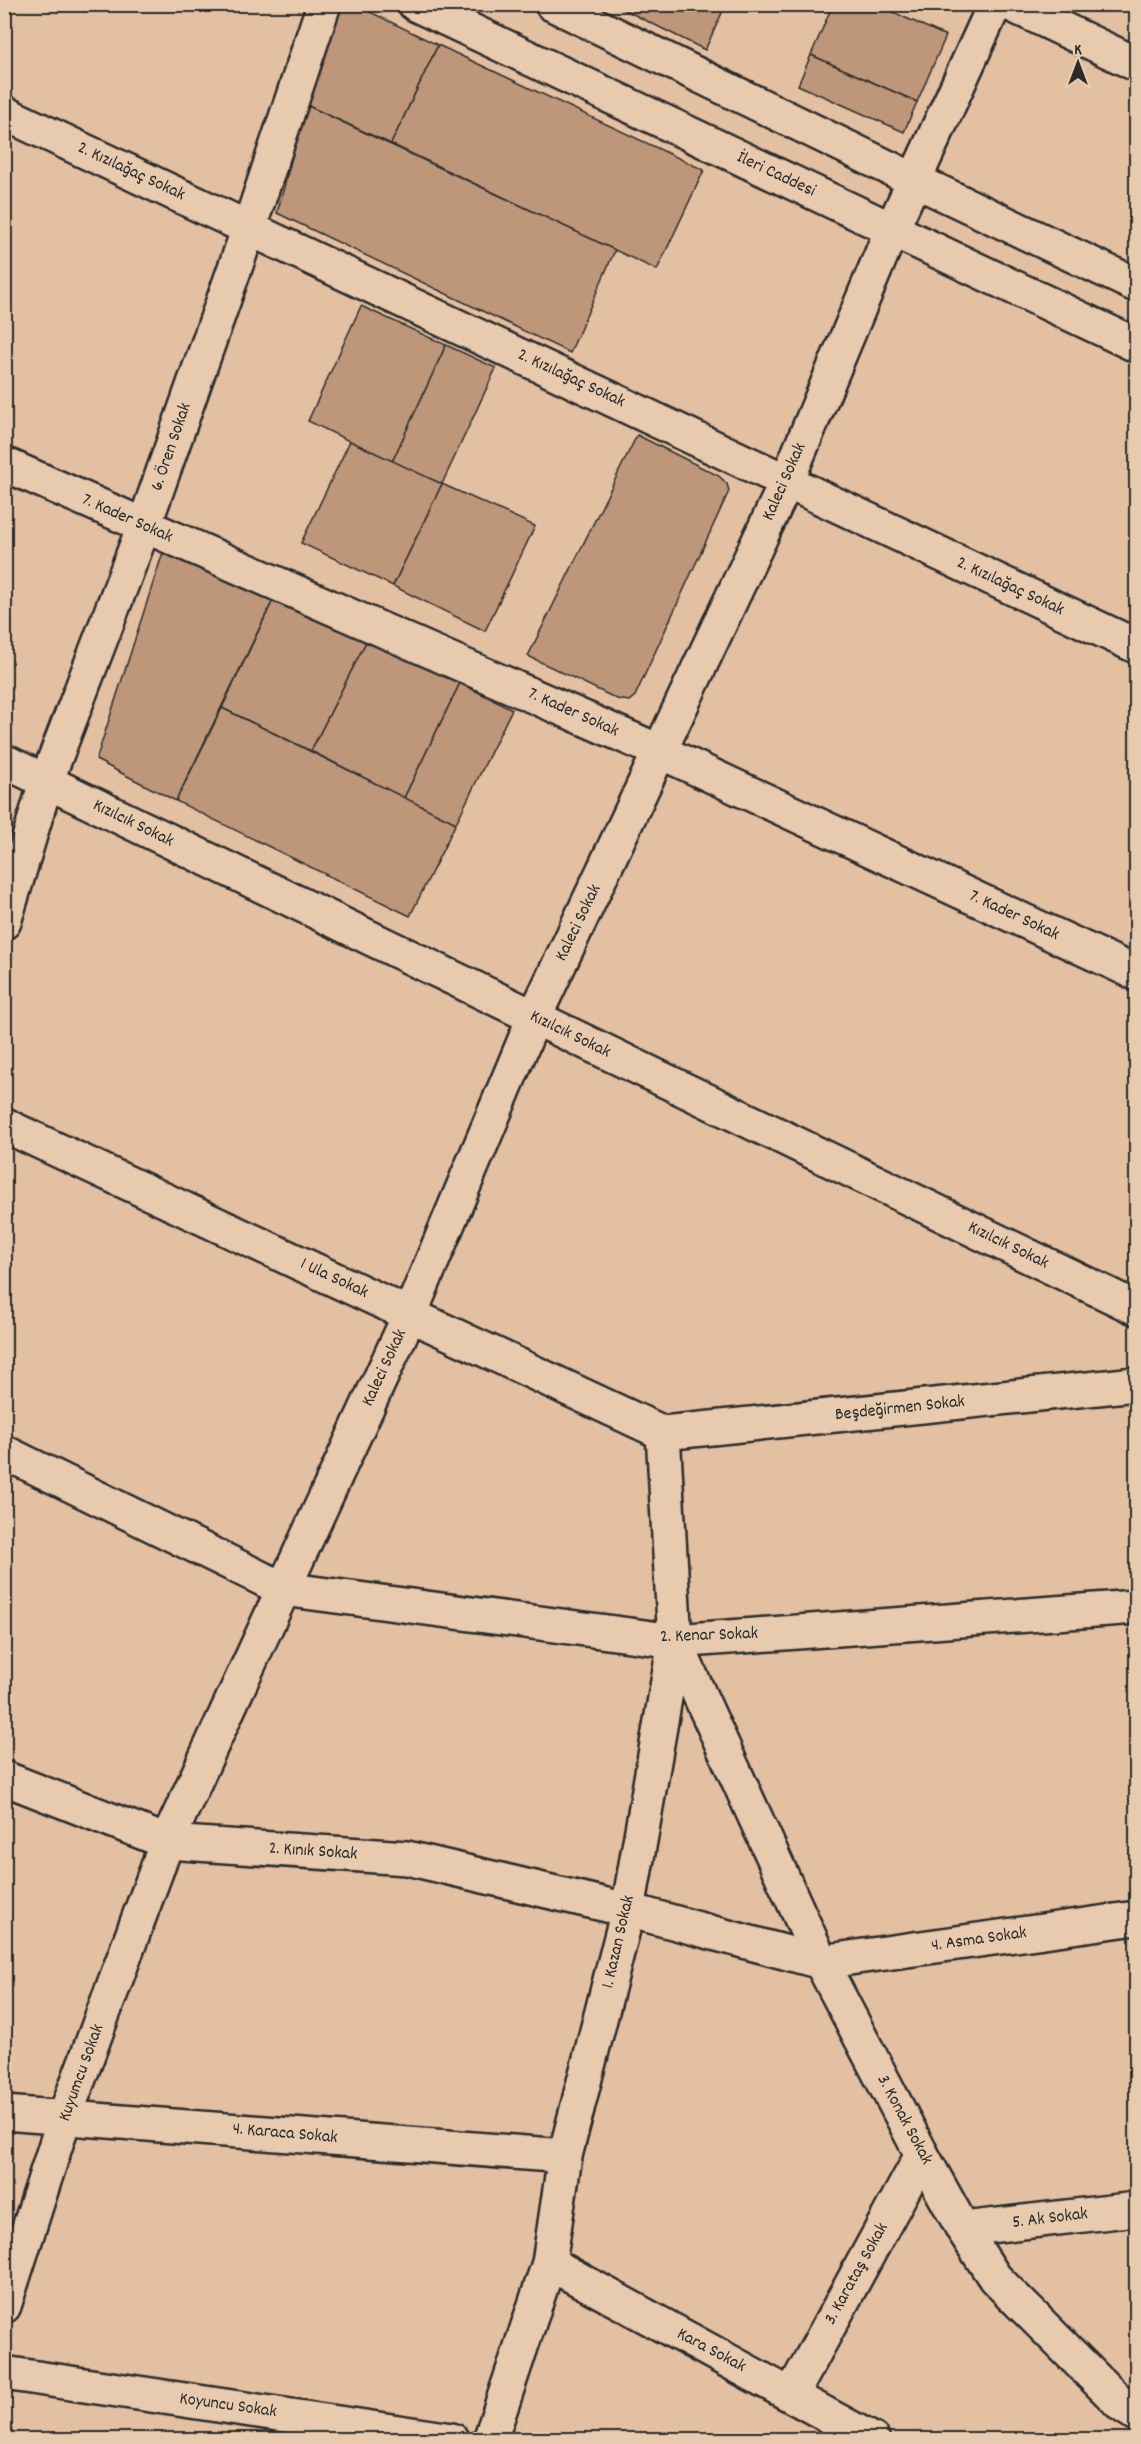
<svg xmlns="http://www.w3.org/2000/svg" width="1141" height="2444" viewBox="0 0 1141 2444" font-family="Dekko,sans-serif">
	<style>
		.building { fill: #be977a; stroke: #2b2b2b; stroke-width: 1.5 }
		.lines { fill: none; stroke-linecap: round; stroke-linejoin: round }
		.minor-casing { stroke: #2b2b2b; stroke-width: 38 }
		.secondary-casing { stroke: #2b2b2b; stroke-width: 38 }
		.minor { stroke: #e8caae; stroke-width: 33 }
		.secondary { stroke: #e8caae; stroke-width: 33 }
		.labels { text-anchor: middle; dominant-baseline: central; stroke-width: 5; stroke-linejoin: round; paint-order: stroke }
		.street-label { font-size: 18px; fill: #2b2b2b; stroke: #e8caae }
	</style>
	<rect width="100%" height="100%" fill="#e3c0a2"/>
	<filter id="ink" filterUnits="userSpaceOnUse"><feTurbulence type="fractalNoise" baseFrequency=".0167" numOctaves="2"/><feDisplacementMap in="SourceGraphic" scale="12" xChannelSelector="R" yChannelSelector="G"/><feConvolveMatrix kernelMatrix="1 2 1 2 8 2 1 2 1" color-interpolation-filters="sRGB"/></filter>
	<g filter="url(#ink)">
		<g class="building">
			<path d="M332,4H354L438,45L391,144L306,105Z"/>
			<path d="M613,4H726L705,50Z"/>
			<path d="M833,4H875L946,36L917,102L811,55Z"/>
			<path d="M438,45L704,170L657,270L391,144Z"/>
			<path d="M811,55L917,102L904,132L798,85Z"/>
			<path d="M306,105L615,250L570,353L277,213Z"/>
			<path d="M361,306L446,345L392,462L308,421Z"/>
			<path d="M446,345L496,368L442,484L392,462Z"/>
			<path d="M637,435L719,476L727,484L729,491L635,696L629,701L617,699L528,656Z"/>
			<path d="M350,441L442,484L393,586L301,543Z"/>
			<path d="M442,484L535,526L485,631L393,586Z"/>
			<path d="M166,543L276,594L176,801L96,760Z"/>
			<path d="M276,594L368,638L311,751L222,708Z"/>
			<path d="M368,638L460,683L404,798L311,751Z"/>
			<path d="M460,683L512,709L456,823L404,798Z"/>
			<path d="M222,708L456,823L410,916L176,801Z"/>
		</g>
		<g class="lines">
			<g class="minor-casing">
				<g id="minor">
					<path d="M1010,4L1136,64"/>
					<path d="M4,113L1136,646"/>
					<path d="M4,464L661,752L1136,973"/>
					<path d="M4,761L1136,1308"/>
					<path d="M4,922L46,782L144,526L249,228L324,4"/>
					<path d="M4,1125L663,1433"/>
					<path d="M663,1433L1136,1384"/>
					<path d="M4,1452L283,1589L675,1641L1136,1607"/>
					<path d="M675,1641L821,1962L1136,1918"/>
					<path d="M4,1778L167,1842L407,1858L628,1910L821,1962L922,2155L963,2229L995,2278L1122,2405L1136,2414"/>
					<path d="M4,2113L565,2156"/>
					<path d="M963,2229L1136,2209"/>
					<path d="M549,2263L873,2440"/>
					<path d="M4,2306L65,2116L167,1842L410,1314L534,1018L787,481L892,229L995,4"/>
					<path d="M4,2373L452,2440"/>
					<path d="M792,2394L922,2155"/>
					<path d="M490,2440L549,2263L565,2156L628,1910L675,1641L663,1433"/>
				</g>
			</g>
			<g class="secondary-casing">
				<g id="secondary">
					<path d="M415,4L1136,345"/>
					<path d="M552,4L914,180L1136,285"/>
				</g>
			</g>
			<use href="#minor" class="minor"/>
			<use href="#secondary" class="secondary"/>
		</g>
	</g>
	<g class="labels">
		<g class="street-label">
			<text transform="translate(131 172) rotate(25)">2. Kızılağaç Sokak</text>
			<text transform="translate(776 175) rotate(25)">İleri Caddesi</text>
			<text transform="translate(571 379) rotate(25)">2. Kızılağaç Sokak</text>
			<text transform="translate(172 447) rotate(-71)">6. Ören Sokak</text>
			<text transform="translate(785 482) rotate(-66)">Kaleci Sokak</text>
			<text transform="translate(127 519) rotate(24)">7. Kader Sokak</text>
			<text transform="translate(1010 587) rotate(25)">2. Kızılağaç Sokak</text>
			<text transform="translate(573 713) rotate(24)">7. Kader Sokak</text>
			<text transform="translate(133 824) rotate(26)">Kızılcık Sokak</text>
			<text transform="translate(1014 916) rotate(25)">7. Kader Sokak</text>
			<text transform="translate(579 923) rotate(-64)">Kaleci Sokak</text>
			<text transform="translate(570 1035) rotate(26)">Kızılcık Sokak</text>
			<text transform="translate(1008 1246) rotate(26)">Kızılcık Sokak</text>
			<text transform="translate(334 1279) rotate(25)">1 Ula Sokak</text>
			<text transform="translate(385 1368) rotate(-65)">Kaleci Sokak</text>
			<text transform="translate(900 1409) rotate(-6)">Beşdeğirmen Sokak</text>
			<text transform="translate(709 1636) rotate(-2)">2. Kenar Sokak</text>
			<text transform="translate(313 1852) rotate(4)">2. Kınık Sokak</text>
			<text transform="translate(979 1940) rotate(-8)">4. Asma Sokak</text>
			<text transform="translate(619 1942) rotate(-77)">1. Kazan Sokak</text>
			<text transform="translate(82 2073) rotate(-70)">Kuyumcu Sokak</text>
			<text transform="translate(904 2120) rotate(62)">3. Konak Sokak</text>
			<text transform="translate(285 2134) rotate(5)">4. Karaca Sokak</text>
			<text transform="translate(1050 2219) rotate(-7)">5. Ak Sokak</text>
			<text transform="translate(857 2274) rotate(-61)">3. Karataş Sokak</text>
			<text transform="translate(711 2351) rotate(28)">Kara Sokak</text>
			<text transform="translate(228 2406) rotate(8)">Koyuncu Sokak</text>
		</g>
	</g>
	<rect width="1141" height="2444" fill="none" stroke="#e8caae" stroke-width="24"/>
	<rect x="12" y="12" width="1117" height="2420" fill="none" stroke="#2b2b2b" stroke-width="2" filter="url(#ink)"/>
	<g transform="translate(1078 63)" stroke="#e8caae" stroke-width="4.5" paint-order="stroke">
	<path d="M0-4.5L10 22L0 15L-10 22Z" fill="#2b2b2b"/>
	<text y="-9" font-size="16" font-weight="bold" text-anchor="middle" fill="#2b2b2b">K</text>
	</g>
</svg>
